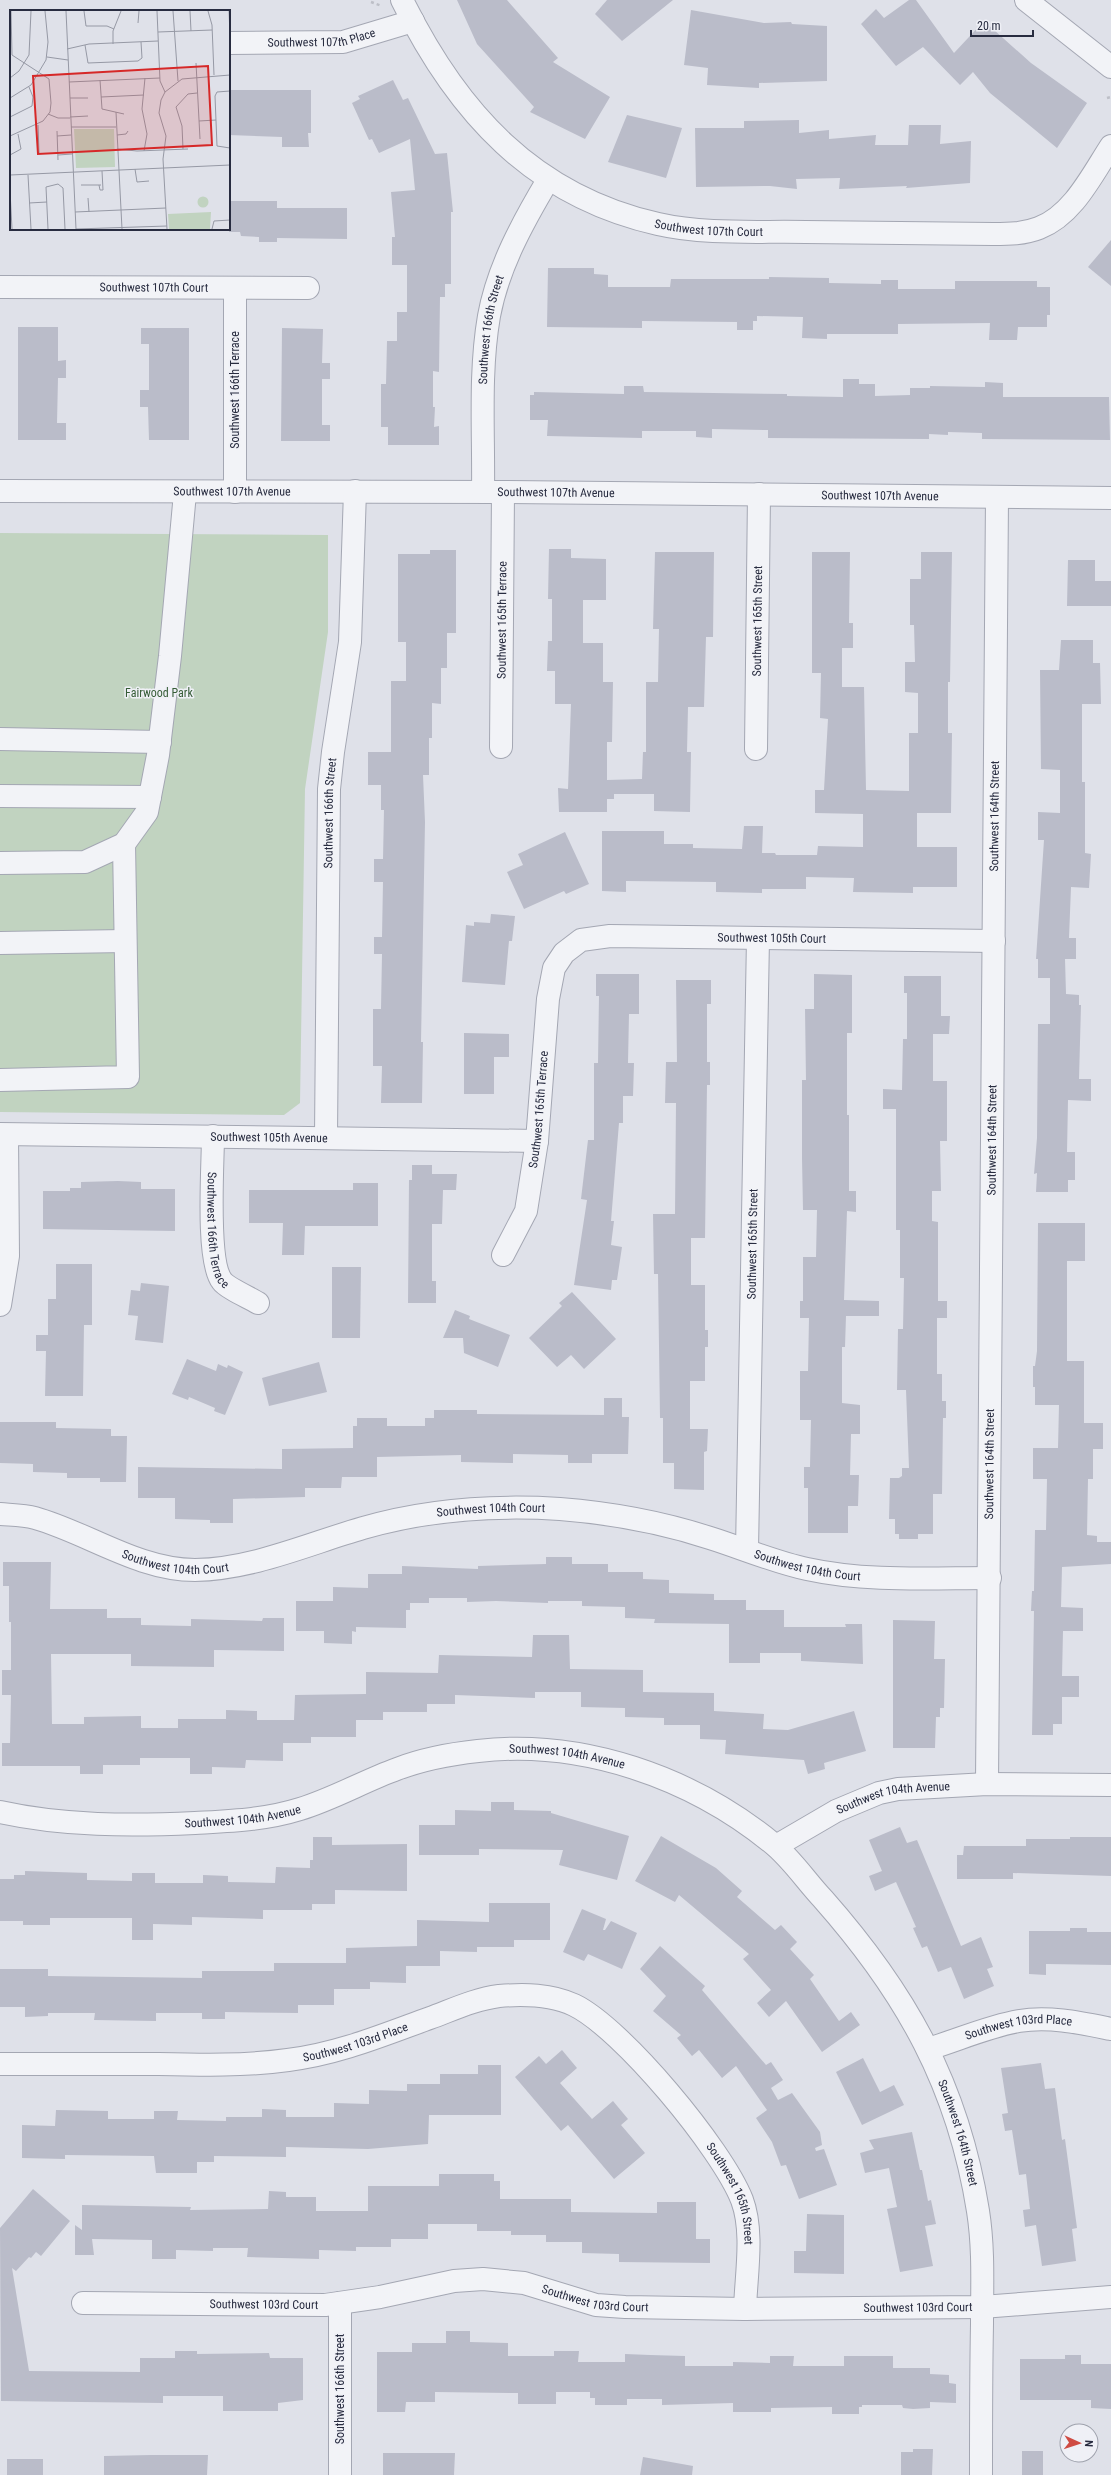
<svg xmlns="http://www.w3.org/2000/svg" width="1111" height="2475" viewBox="0 0 1111 2475" font-family="'Roboto Condensed',sans-serif">
	<style>
		.green { fill: #c1d3c0 }
		.building { fill: #babcc9 }
		.lines { fill: none; stroke-linecap: round; stroke-linejoin: round }
		.minor-casing { stroke: #a4a7b3; stroke-width: 24 }
		.path { stroke: #bdbfc7; stroke-width: 2.5; stroke-dasharray: 3 3; stroke-linecap: butt }
		.minor { stroke: #f2f3f7; stroke-width: 22 }
		.labels { text-anchor: middle; dominant-baseline: central; stroke-width: 3; stroke-linejoin: round; paint-order: stroke }
		.street-label { font-size: 12px; fill: #282c40; stroke: #eff0f6 }
		.park-label { font-size: 12px; fill: #355c36; stroke: #eff0f6 }
		.inset-road { fill: none; stroke: #9699a5; stroke-width: 1 }
		.view { fill: #d62828; fill-opacity: 0.15; stroke: #d62828; stroke-width: 2 }
		.inset-edge { fill: none; stroke: #282c40; stroke-width: 2 }
	</style>
	<rect width="100%" height="100%" fill="#dfe1e9"/>
	<path class="green" d="M0,533L328,535V632L305,789L300,1103L284,1115L0,1112Z"/>
	<g class="building">
		<path d="M457,0H507L558,58L553,62L610,97L585,139L530,112L534,107L477,44Z"/>
		<path d="M607,0H673L622,41L595,14Z"/>
		<path d="M909,0H916L954,53L984,21L1031,63L1087,103L1057,148L990,93L973,72L960,85L923,47L896,66L861,24L876,9L884,18Z"/>
		<path d="M691,10L764,23L791,22L792,24L827,26V81L759,83V88L707,85L708,68L684,65Z"/>
		<path d="M393,80L403,100L408,98L435,154L447,153L453,212H451V284H445V297H440L439,372L433,371V407H435L434,427L439,426V445H388V427H381V384H386L387,341H397V312H407V265H392V237H395L391,192L415,190L410,139L379,153L372,139L369,140L352,103L360,99L358,96Z"/>
		<path d="M229,90H311V133H308L309,147H282V137L229,135Z"/>
		<path d="M627,115L682,128L666,178L608,162Z"/>
		<path d="M799,120V133L829,130V139L876,135L875,145H908L909,125H941L940,144L971,141L970,183L906,188L907,186L839,189L840,178L796,179L797,189L770,186L696,187L695,128H744V121Z"/>
		<path d="M229,201H277V208H347V239L277,238V242H259V237L241,236L240,232H229Z"/>
		<path d="M1111,240V286L1088,267Z"/>
		<path d="M548,268H594V274L608,275V287H670L671,279H769V277L829,278V283L881,284V280H898V289H955V281H1037V287H1050V315H1047V327H1018L1017,340H989L990,323L898,324V334H827V339L802,338L803,317L757,316V321H753V330H737V322L642,321V328L547,327Z"/>
		<path d="M18,327H58V361L66,360V378H58L57,423H66V440H18Z"/>
		<path d="M141,328H189V440H149L148,407H140V390H149V344H141Z"/>
		<path d="M282,328L323,329L322,363H330V379H322V425H330V441H281Z"/>
		<path d="M843,379H859V384H875V396L910,395V388H930V386L985,387V382L1003,383V397H1109L1110,440L982,439V433L948,432V435L929,434V439L768,438V430L712,429V438L696,437V431H642V438L547,436L548,420H530V395H534V392L624,394V386H643L644,392L787,394V396L843,397Z"/>
		<path d="M549,549H571V558L606,559V600H583V643H603V682H613L612,742H607V780L642,779L643,752H646V682H658L659,629H653L655,552H714L713,637H706L704,707H688L687,752H691L690,812L654,811V794H614V799H607V812H559L558,788L568,789L571,704H555V671H547L548,641H552V599H548Z"/>
		<path d="M430,550H456V633H447V668H441V704L432,703V738H429V775H423L425,822L421,1042H423L422,1103H381L382,1066H373V1009H381L382,954H374V937H382L383,882H374V859H383L384,810H381V785H368V752H391V681H406V642H398V554H430Z"/>
		<path d="M812,552H850L849,623H853V648H842V687H864L866,790L909,791V733H918V693L905,692V662H915L914,625H910V579H921V552H952L950,682H948V733H952L951,813H917V847H957V887H913V893L853,892L854,878L806,877V889H762V893L716,892V882L626,881V892L602,891V831H664V844H693V848L742,849L744,826H763L762,853H775L776,855H817L818,846L863,847V814L815,813V790H824L828,719L820,718L821,673H812Z"/>
		<path d="M1068,560H1095V581H1111V606H1067Z"/>
		<path d="M1061,640H1093V663H1100L1101,704H1082V782H1085V853L1091,854L1089,888L1071,887L1069,938H1076V959H1065L1066,994L1079,995V1005H1081L1079,1079H1091V1101L1068,1100L1067,1152H1075V1180H1068V1192H1036L1037,1173L1034,1174L1037,1138L1038,1024H1050V978H1038V959H1036L1044,840H1038V812L1060,813V770L1041,769L1040,670H1059Z"/>
		<path d="M565,832L589,884L566,894L564,891L524,909L507,872L523,865L518,854Z"/>
		<path d="M491,914L515,916L512,941H509L505,985L462,982L466,925L474,926V922L490,923Z"/>
		<path d="M596,974H639V1014H629L628,1063H634L633,1096H623V1123H619L611,1221H614L611,1245L622,1247L617,1280H612L611,1290L574,1285L587,1200L581,1199L588,1140H594V1063H598L599,996H596Z"/>
		<path d="M814,974L852,975V1033H847V1115H849V1191H856V1212L847,1211L844,1300L879,1301V1316H846L845,1347H842V1403L860,1405V1434H851L850,1475H859L858,1506H848V1533H808V1488H804V1467H810L811,1420H800V1371H808L809,1318H800V1301H803V1257H816L817,1210H803L802,1158V1080H806L805,1009H814Z"/>
		<path d="M904,976H941V1016H950L949,1034H933V1081H947V1141H940L941,1191H932V1221L938,1222V1301H947V1318H937V1374H942V1401H946V1418H943L942,1494H933V1534H918V1539H899V1534H895V1519H889L890,1478H899L902,1476V1468H909L906,1390H897L898,1329H903L904,1278H900V1230H896V1109H883V1089L902,1090L903,1039H907V993H904Z"/>
		<path d="M676,980H711V1004H707V1062H710V1085H707L705,1238H691V1285H705V1330H708V1347H705V1381H690V1429H708L707,1451L704,1452V1490L674,1489V1463H663V1418H660L658,1274H654L653,1214H675L676,1103H665L666,1062H677Z"/>
		<path d="M464,1033L509,1034V1057H494V1094H464Z"/>
		<path d="M412,1165H432V1174H457L456,1190H443L442,1224H432V1281H436V1303H408L409,1180H412Z"/>
		<path d="M118,1181L141,1182V1189H175V1231L43,1229V1191H70V1188H81V1182Z"/>
		<path d="M353,1183H378V1226H305L304,1255H282L283,1223H249V1190H353Z"/>
		<path d="M1038,1223H1085V1261H1067V1361H1084V1423H1103V1449H1093V1479H1088L1087,1535L1097,1536V1542H1111V1564L1062,1567L1061,1607L1083,1608V1631H1063L1062,1676H1079V1697H1062V1724H1053V1735H1032L1034,1611H1031L1032,1591H1034L1035,1530H1046L1047,1479H1033V1448H1058L1059,1405H1035V1387H1033V1366H1035L1037,1351Z"/>
		<path d="M56,1264H92V1325H84L83,1396H45L46,1351H36V1335H48V1299H56Z"/>
		<path d="M332,1267H361L360,1338H332Z"/>
		<path d="M141,1283L169,1286L163,1343L135,1340L138,1316L128,1315L131,1290L140,1291Z"/>
		<path d="M572,1292L616,1339L584,1369L571,1355L557,1367L529,1338L562,1306L559,1303Z"/>
		<path d="M455,1310L470,1316L469,1319L510,1335L498,1367L464,1353L463,1338H443Z"/>
		<path d="M187,1359L216,1371L218,1364L227,1368L228,1365L243,1372L225,1415L214,1411L215,1408L189,1397L188,1400L172,1394Z"/>
		<path d="M319,1362L327,1392L269,1406L262,1378Z"/>
		<path d="M604,1398H622V1417H629L628,1454H592V1463H568V1455L513,1454V1463L461,1462V1455L377,1457V1477H342L341,1488H305V1497L233,1499V1523H210V1520L175,1519V1498H138V1467L282,1469V1449L353,1448V1426H357V1418H387V1426H425V1418H434V1410H477V1414L604,1415Z"/>
		<path d="M0,1422H56V1428L111,1429V1436H127L126,1482H100V1478H67V1473L33,1472V1464L0,1463Z"/>
		<path d="M546,1557H572V1564H608V1572H643V1579L669,1580V1593L714,1594V1600H746V1610H784V1627H846L845,1624H862L863,1664L801,1661V1653H760V1663H729V1624L654,1623L655,1619L625,1618V1607L582,1606V1601H548V1603L496,1601L467,1602V1598H429V1603H410V1610H406V1628L356,1627V1632L352,1631V1644L324,1643V1631H296V1601H333V1587L368,1588V1574H402V1566L478,1569V1566L546,1564Z"/>
		<path d="M3,1562H51L50,1609H107V1618H141V1625L191,1626V1619L262,1621L263,1618H284V1651L214,1650V1667L131,1666V1654H51L52,1724H84V1717L141,1716V1728H178V1719H226V1710L257,1711V1720H294L295,1695L366,1694V1672L438,1673L439,1655L532,1657L533,1635H569L570,1669L643,1670V1692L714,1693V1711L764,1714L763,1729L788,1730L854,1711L866,1751L824,1763L825,1769L808,1774L804,1760L725,1754L726,1740L700,1739V1725H664V1718L625,1717V1708L581,1707V1692H535V1698L455,1695V1704H427V1712H383V1720H356V1737H311V1743H283V1761L246,1760L245,1768L212,1767V1774H190V1758H140V1765H103V1774H80V1766H2V1743H10L11,1695H2V1670H11V1622H9V1586H3Z"/>
		<path d="M893,1620L935,1621L934,1659H945L944,1708H940V1717H936L935,1748H893Z"/>
		<path d="M491,1802H514V1810L551,1811V1813L629,1836L617,1880L559,1865L563,1850L479,1849V1855H419V1825H455V1810L491,1811Z"/>
		<path d="M900,1827L907,1843L917,1840L961,1946L981,1937L993,1967L987,1969L994,1986L964,1999L951,1967L938,1972L927,1946L922,1948L913,1928L916,1927L896,1882L875,1891L869,1876L882,1871L869,1840Z"/>
		<path d="M661,1836L716,1868L742,1891L737,1897L775,1930L781,1925L797,1942L790,1949L814,1975L810,1979L839,2021L851,2012L860,2025L822,2052L786,2001L769,2017L757,2003L771,1990L743,1959L749,1954L679,1895L675,1902L635,1881Z"/>
		<path d="M313,1837H332V1845L407,1844V1891L335,1890V1904H312V1910H263V1919L192,1917V1925L153,1924V1940H132V1918H50V1925H23V1921H0V1879H14V1875H25V1871L87,1873V1880L132,1881V1873H155V1883H203V1875L228,1876V1882L275,1883L276,1867L310,1868V1860H313Z"/>
		<path d="M1070,1837H1111V1876L1013,1873V1879H957V1855H963L964,1846H1026V1839H1070Z"/>
		<path d="M489,1903H550V1940H514V1947H477V1952L440,1951V1966H406V1983L370,1982V1989H334V2005H298V2013L225,2012V2019H202V2013H156V2021L94,2020L95,2013H48V2016L25,2017V2007H0V1969H48V1976L202,1978V1971H274V1963H346V1948L417,1946V1920L489,1922Z"/>
		<path d="M582,1909L606,1919L603,1930H605L611,1921L637,1933L622,1969L588,1954L584,1961L563,1952Z"/>
		<path d="M1070,1928H1087V1932H1111V1965L1046,1964V1975L1029,1974V1931H1070Z"/>
		<path d="M660,1946L705,1986L702,1990L766,2065L771,2062L783,2080L771,2088L778,2100L792,2093L820,2132L822,2145L815,2148L816,2151L824,2149L837,2185L799,2199L786,2165L781,2166L772,2142L756,2118L767,2110L736,2066L722,2078L699,2050L692,2056L677,2038L681,2035L653,2011L666,1996L640,1969Z"/>
		<path d="M562,2050L577,2068L560,2083L592,2119L613,2101L628,2119L621,2125L645,2153L614,2179L568,2125L561,2131L515,2077L539,2056L546,2064Z"/>
		<path d="M863,2058L880,2092L894,2085L904,2105L862,2125L836,2072Z"/>
		<path d="M1041,2063L1045,2089L1055,2088L1062,2140L1065,2139L1077,2228L1072,2229L1076,2261L1042,2266L1036,2225L1025,2227L1023,2210L1030,2209L1026,2174L1019,2175L1012,2130L1005,2131L1002,2114L1008,2113L1001,2068Z"/>
		<path d="M478,2065H501V2115H429L428,2144L368,2149L286,2147V2157L214,2156V2162H197V2173H156L154,2156L65,2155V2159L22,2158V2125L55,2126L56,2110L108,2111V2119H154V2111H178L177,2120L226,2121V2117H262V2109L286,2110V2117H334V2103L369,2104V2090L407,2091V2084H440V2074H478Z"/>
		<path d="M912,2132L920,2170H922L928,2201L931,2200L936,2224L925,2226L933,2266L900,2272L887,2209L897,2207L889,2168L865,2173L860,2153L874,2149L869,2140Z"/>
		<path d="M439,2174H494V2181H500V2199H571V2212L657,2213V2202H696V2239H710V2263L619,2262V2254L582,2253V2242H546V2235H511V2231H477V2224H428V2239H391V2247H356V2251L319,2250V2259L247,2257L248,2248H213V2251L176,2250V2259H152V2240L92,2239L94,2255H75V2225L82,2230V2205L191,2207L190,2210L268,2209L269,2191L286,2192V2197H316V2211H368V2186H439Z"/>
		<path d="M33,2189L70,2221L41,2256L36,2252L31,2258L29,2257L16,2271L12,2268L29,2371L140,2372V2358H175V2351H197V2354L269,2353L270,2358H303V2400L278,2403V2411H223V2396H163V2403L1,2401L0,2228Z"/>
		<path d="M807,2214L844,2215V2274L794,2273V2251H806Z"/>
		<path d="M446,2331H470V2342L508,2343V2356H554V2351H579L578,2362H625V2354L650,2355L685,2356V2366H733V2362L770,2363V2356H794L793,2366H844V2356H893V2368H930V2374L949,2375V2383L956,2384V2403L930,2402V2408L913,2409L903,2408L902,2405H862V2407H859V2414H832V2407L771,2408V2412H733V2403L662,2405V2399H627V2405H595V2398H590V2392H556V2404H518V2393L435,2392V2402H406L405,2412H377V2352H412V2343H446Z"/>
		<path d="M1065,2355H1081V2364H1111V2409L1091,2408V2400H1020V2359H1065Z"/>
		<path d="M913,2449H933L932,2475H901V2452H913Z"/>
		<rect x="1022" y="2451" width="21" height="24"/>
		<path d="M383,2453H455L454,2475H383Z"/>
		<path d="M151,2455H208L207,2475H104V2456Z"/>
		<path d="M643,2457L693,2466L692,2475H640Z"/>
		<rect x="7" y="2459" width="36" height="16"/>
	</g>
	<g class="lines">
		<g class="minor-casing">
			<g id="minor">
				<path id="s1" d="M402,0C457,112 533,196 658,224C706,235 757,231 806,232C868,233 931,233 993,234C1008,234 1024,234 1039,228C1073,215 1092,175 1111,146"/>
				<path d="M1026,0L1111,67"/>
				<path id="s2" d="M229,43L343,42L413,21"/>
				<path id="s3" d="M0,287L308,288"/>
				<path d="M235,288V492"/>
				<path id="s4" d="M0,491L503,492L1111,498"/>
				<path id="s5" d="M483,492C484,434 479,374 489,316C498,267 523,222 548,180"/>
				<path d="M0,739L160,742"/>
				<path id="s6" d="M501,747L503,492"/>
				<path id="s7" d="M756,749L759,494"/>
				<path d="M0,796L150,797"/>
				<path d="M0,863L85,862L124,844L147,812L158,755L170,656L185,493"/>
				<path d="M0,943L125,941"/>
				<path d="M0,1080L128,1077L124,844"/>
				<path id="s8" d="M0,1134L537,1141"/>
				<path id="s9" d="M213,1136C213,1164 206,1261 222,1281C227,1288 250,1298 258,1303"/>
				<path id="s10" d="M326,1137L329,789L333,752L350,642L355,491"/>
				<path id="s11" d="M503,1255L526,1211L537,1141L548,999L554,968L564,953L581,940L610,936L994,941"/>
				<path d="M0,1305L8,1256L7,1135"/>
				<path id="s12" d="M0,1514C12,1515 24,1515 35,1518C88,1533 138,1570 195,1570C253,1569 308,1544 363,1528C425,1510 495,1505 560,1509C611,1513 661,1522 710,1538C742,1548 774,1562 807,1569C866,1582 930,1578 990,1578"/>
				<path id="s13" d="M747,1550L758,938"/>
				<path id="s14" d="M987,1784L997,497"/>
				<path id="s15" d="M0,1812C63,1826 131,1826 195,1823C230,1821 265,1820 300,1809C333,1799 364,1781 397,1769C423,1759 450,1754 478,1751C582,1739 691,1777 772,1843C791,1858 806,1881 823,1899C906,1993 958,2085 978,2211C984,2249 982,2287 982,2324C981,2374 981,2425 981,2475"/>
				<path id="s16" d="M776,1846L836,1811L879,1793L898,1789L987,1784L1111,1785"/>
				<path id="s17" d="M928,2049C958,2040 989,2026 1019,2021C1050,2016 1081,2023 1111,2029"/>
				<path id="s18" d="M0,2064C53,2064 106,2064 158,2064C202,2065 245,2066 288,2060C338,2054 383,2035 430,2018C452,2010 475,1999 499,1996C524,1994 551,1994 574,2005C622,2028 722,2149 742,2200C754,2232 746,2275 745,2309"/>
				<path id="s19" d="M83,2303L325,2305L380,2297L454,2281L483,2279L524,2283L596,2305L625,2307L745,2309L982,2307L1111,2297"/>
				<path d="M340,2475V2303"/>
			</g>
		</g>
		<g class="path">
			<path d="M371,2L382,6"/>
			<path d="M1107,98L1111,97"/>
		</g>
		<use href="#minor" class="minor"/>
	</g>
	<g class="labels">
		<g class="street-label">
			<text stroke="none"><textPath href="#s2" startOffset="93">Southwest 107th Place</textPath></text>
			<text stroke="none"><textPath href="#s1" startOffset="404">Southwest 107th Court</textPath></text>
			<text stroke="none"><textPath href="#s3" startOffset="154">Southwest 107th Court</textPath></text>
			<text stroke="none"><textPath href="#s5" startOffset="163">Southwest 166th Street</textPath></text>
			<text transform="translate(235 390) rotate(-90)">Southwest 166th Terrace</text>
			<text stroke="none"><textPath href="#s4" startOffset="232">Southwest 107th Avenue</textPath></text>
			<text stroke="none"><textPath href="#s4" startOffset="556">Southwest 107th Avenue</textPath></text>
			<text stroke="none"><textPath href="#s4" startOffset="880">Southwest 107th Avenue</textPath></text>
			<text stroke="none"><textPath href="#s6" startOffset="127">Southwest 165th Terrace</textPath></text>
			<text stroke="none"><textPath href="#s7" startOffset="128">Southwest 165th Street</textPath></text>
			<text stroke="none"><textPath href="#s10" startOffset="324">Southwest 166th Street</textPath></text>
			<text stroke="none"><textPath href="#s14" startOffset="968">Southwest 164th Street</textPath></text>
			<text stroke="none"><textPath href="#s11" startOffset="525">Southwest 105th Court</textPath></text>
			<text stroke="none"><textPath href="#s11" startOffset="152">Southwest 165th Terrace</textPath></text>
			<text stroke="none"><textPath href="#s8" startOffset="269">Southwest 105th Avenue</textPath></text>
			<text stroke="none"><textPath href="#s14" startOffset="644">Southwest 164th Street</textPath></text>
			<text stroke="none"><textPath href="#s9" startOffset="95">Southwest 166th Terrace</textPath></text>
			<text stroke="none"><textPath href="#s13" startOffset="306">Southwest 165th Street</textPath></text>
			<text stroke="none"><textPath href="#s14" startOffset="320">Southwest 164th Street</textPath></text>
			<text stroke="none"><textPath href="#s12" startOffset="508">Southwest 104th Court</textPath></text>
			<text stroke="none"><textPath href="#s12" startOffset="184">Southwest 104th Court</textPath></text>
			<text stroke="none"><textPath href="#s12" startOffset="832">Southwest 104th Court</textPath></text>
			<text stroke="none"><textPath href="#s15" startOffset="580">Southwest 104th Avenue</textPath></text>
			<text stroke="none"><textPath href="#s16" startOffset="129">Southwest 104th Avenue</textPath></text>
			<text stroke="none"><textPath href="#s15" startOffset="244">Southwest 104th Avenue</textPath></text>
			<text stroke="none"><textPath href="#s17" startOffset="94">Southwest 103rd Place</textPath></text>
			<text stroke="none"><textPath href="#s18" startOffset="358">Southwest 103rd Place</textPath></text>
			<text stroke="none"><textPath href="#s15" startOffset="1155">Southwest 164th Street</textPath></text>
			<text stroke="none"><textPath href="#s18" startOffset="836">Southwest 165th Street</textPath></text>
			<text stroke="none"><textPath href="#s19" startOffset="517">Southwest 103rd Court</textPath></text>
			<text stroke="none"><textPath href="#s19" startOffset="181">Southwest 103rd Court</textPath></text>
			<text stroke="none"><textPath href="#s19" startOffset="841">Southwest 103rd Court</textPath></text>
			<text transform="translate(340 2389) rotate(-90)">Southwest 166th Street</text>
		</g>
		<g class="park-label">
			<text x="159" y="693">Fairwood Park</text>
		</g>
	</g>
	<g transform="translate(10 10)">
		<rect width="220" height="220" fill="#dfe1e9"/>
		<path d="M64,119H104L105,157L66,158ZM187.5 192a5.5 5.5 0 1 1 11 0a5.5 5.5 0 1 1-11 0ZM201,202L200,219H159L158,204Z" fill="#c1d3c0"/>
		<path class="inset-road" d="M56,1L66,219M74,1L76,16H97L104,19M147,1L150,71L155,82M163,1L168,71M180,1L181,21M198,1L202,15L204,65M219,1L220,25M128,13L129,1M148,22L202,20M103,34V21L111,1M75,35L78,53L128,51L132,48L131,32M57,39L79,34L148,31M37,47L58,50M186,53L190,129M0,68L9,61L19,45L21,1M90,70L92,99L114,104M59,72L150,68M220,81L207,82L205,86L207,136L220,138M91,87L134,85M0,88L21,75L36,50L38,32L35,1M60,88H78M106,102L112,219M38,104L48,108H60M0,107L22,96L23,87L19,77M60,107L78,106M189,111L206,110M28,115L29,143M61,117H106M47,121L48,150M107,125L116,124L118,121M0,126L33,111L40,102L41,93L39,69L2,45L1,1M47,126L61,125M107,139L127,141L178,139M173,139L172,116L166,97L178,84L187,83M134,141L137,124L132,99L135,68M0,145L11,139L8,124M48,145L62,144M125,159L127,172L139,171M0,165L220,155M18,165L21,219M71,175H91M89,175L90,180H93L92,161M0,181L2,219M78,188L79,202M19,193L37,192M65,202L156,198M38,219L36,177L48,174L53,178L55,219M66,219L157,216M157,219L153,149L156,126L149,103L151,90L155,82L172,69L220,65M202,219L204,211L220,210"/>
		<path class="view" d="M198,56L202,135L28,144L23,66Z"/>
		<rect width="220" height="220" class="inset-edge"/>
	</g>
	<g transform="translate(1079 2443) rotate(93)"><circle r="19" fill="#eff0f6" stroke="#9fa2ad"/>
	<path d="M0-3L7 15L0 10L-7 15Z" fill="#cf4b43"/>
	<text y="-6" font-size="11" font-weight="bold" text-anchor="middle" fill="#282c40">N</text>
	</g>
	<path d="M971 30v6h62v-6" fill="none" stroke="#282c40" stroke-width="2"/>
	<text x="977" y="30" font-size="12" fill="#282c40" stroke="#eff0f6" stroke-width="3" paint-order="stroke">20 m</text>
</svg>
